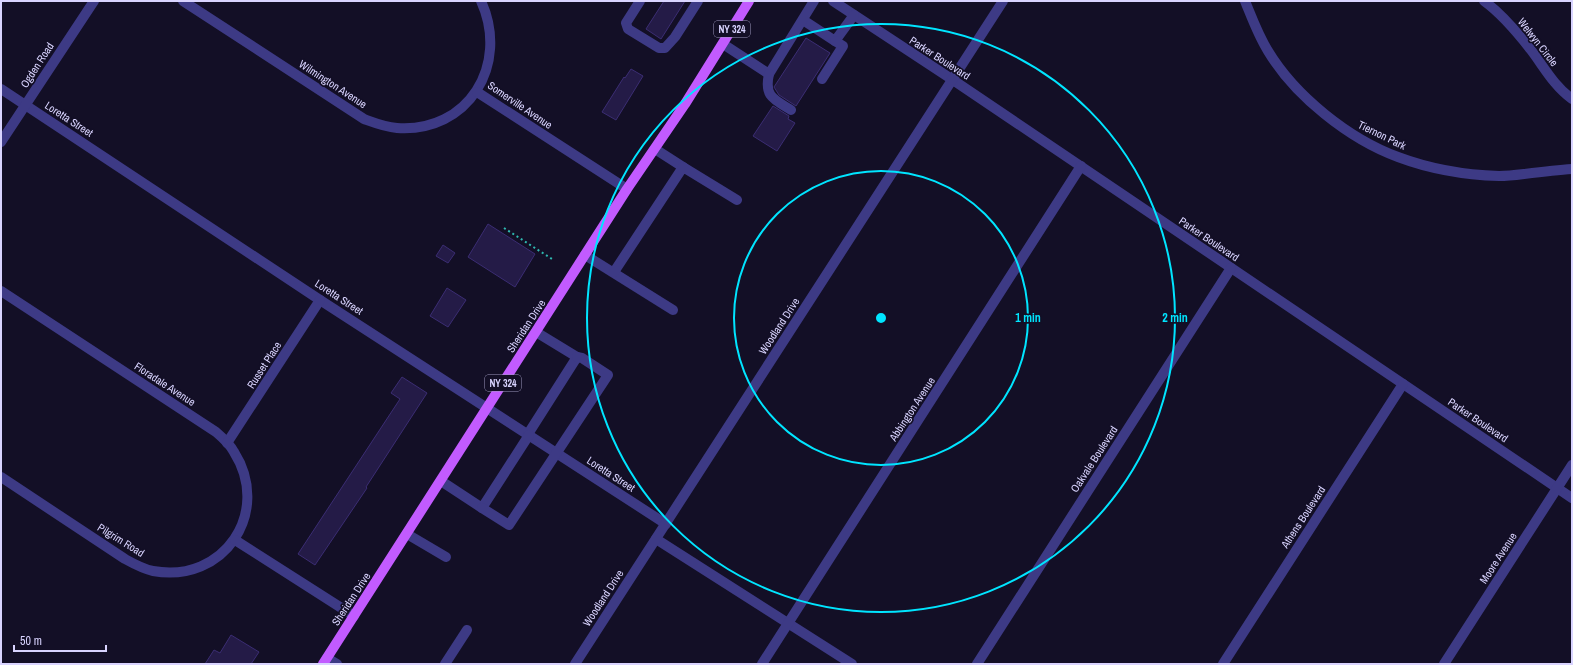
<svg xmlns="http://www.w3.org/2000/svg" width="1573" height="665" viewBox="0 0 1573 665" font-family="'Archivo Narrow',sans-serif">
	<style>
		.building { fill: #241b47; stroke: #3b2d73 }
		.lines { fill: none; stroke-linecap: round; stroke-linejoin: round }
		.path { stroke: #2fb8b0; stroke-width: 2; stroke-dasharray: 2 3; stroke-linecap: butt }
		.minor { stroke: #3d3a85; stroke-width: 10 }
		.major { stroke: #c25bff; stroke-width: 10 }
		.ring { fill: none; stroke: #00e5ff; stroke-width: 2 }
		.labels { text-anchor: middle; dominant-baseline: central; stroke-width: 3.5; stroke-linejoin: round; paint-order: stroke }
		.shield { fill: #130f26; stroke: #9e99be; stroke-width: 1 }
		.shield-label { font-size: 10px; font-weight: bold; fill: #d9d4ff }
		.street-label { font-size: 11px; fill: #d9d4ff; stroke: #130f26 }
		.centre { fill: #00e5ff; stroke: #130f26; stroke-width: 2 }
		.ring-label { font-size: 12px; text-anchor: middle; font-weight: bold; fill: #00e5ff; stroke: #130f26; stroke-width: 3.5; stroke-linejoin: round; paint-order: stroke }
	</style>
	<rect width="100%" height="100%" fill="#130f26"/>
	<g class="building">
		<path d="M664,1H685L661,39L646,29Z"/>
		<path d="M806,38L830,53L796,106L779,95L774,87Z"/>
		<path d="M631,69L643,76L616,120L602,112L624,77L625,78Z"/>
		<path d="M773,106L789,116L788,119L795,123L777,151L753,136Z"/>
		<path d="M488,224L535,254L515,287L468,257Z"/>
		<path d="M443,245L455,253L448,263L436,256Z"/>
		<path d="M447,288L466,300L448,327L430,316Z"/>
		<path d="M402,377L427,393L366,487L367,488L315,565L298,554L400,399L391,393Z"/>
		<path d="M231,635L259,652L251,664H205L214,650L220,653Z"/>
	</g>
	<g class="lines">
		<path class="path" d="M504,228L552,259"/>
		<g class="minor">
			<path d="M183,1L364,119C375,123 385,127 397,128C468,133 510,65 481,1"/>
			<path d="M640,1L626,23L628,29L659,48H665L675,37L698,1"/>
			<path d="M833,1L953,80L1572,498"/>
			<path d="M1245,1C1252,18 1258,35 1268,51C1295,96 1349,139 1398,157C1430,169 1465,175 1499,176C1507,176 1516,175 1524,174C1540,172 1556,170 1572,169"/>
			<path d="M1484,1C1502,14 1517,32 1531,50C1544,67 1554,86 1572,99"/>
			<path d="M803,20L835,41L854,15"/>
			<path d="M723,44L769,74L814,1"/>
			<path d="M769,74C764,96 773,99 791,110"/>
			<path d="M822,79L843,46L835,41"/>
			<path d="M1,89L320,300L666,524"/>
			<path d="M477,92L627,189"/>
			<path d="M1,142L94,1"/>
			<path d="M655,149L683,167"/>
			<path d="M585,255L673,310"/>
			<path d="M614,272L683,167L737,200"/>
			<path d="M1,291L216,432C223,438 230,444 234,452C272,512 224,584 153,571C143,569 134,564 125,559L1,477"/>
			<path d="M528,434L577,357L536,332"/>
			<path d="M227,443L320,300"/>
			<path d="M441,481L482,508L529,435"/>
			<path d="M482,508L509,525L608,375L582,358L577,357"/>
			<path d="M407,534L446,557"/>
			<path d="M656,539L852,664"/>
			<path d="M235,540L354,616"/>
			<path d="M327,658L337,664"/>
			<path d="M445,664L467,630"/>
			<path d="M575,664L1003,1"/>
			<path d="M762,664L1081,166"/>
			<path d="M977,664L1231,268"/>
			<path d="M1223,664L1403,384"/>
			<path d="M1444,664L1572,465"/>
		</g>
		<path class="major" d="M323,664L627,189L685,104L749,1"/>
	</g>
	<g class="ring">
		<circle cx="881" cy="318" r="147"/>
		<circle cx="881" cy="318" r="294"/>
	</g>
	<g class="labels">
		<g class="shield">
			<rect x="714" y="21" width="36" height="16" rx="3"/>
			<rect x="485" y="375" width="36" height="16" rx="3"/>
		</g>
		<g class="shield-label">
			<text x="732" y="29">NY 324</text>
			<text x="503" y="383">NY 324</text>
		</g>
		<g class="street-label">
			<text transform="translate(1538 42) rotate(52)">Welwyn Circle</text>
			<text transform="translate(940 58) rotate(33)">Parker Boulevard</text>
			<text transform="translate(37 65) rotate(-57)">Ogden Road</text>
			<text transform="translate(333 84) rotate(33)">Wilmington Avenue</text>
			<text transform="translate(520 105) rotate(34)">Somerville Avenue</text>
			<text transform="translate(69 119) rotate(33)">Loretta Street</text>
			<text transform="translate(1382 135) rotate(26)">Tiernon Park</text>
			<text transform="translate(1209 239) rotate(34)">Parker Boulevard</text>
			<text transform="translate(339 297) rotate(33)">Loretta Street</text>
			<text transform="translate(526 326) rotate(-57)">Sheridan Drive</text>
			<text transform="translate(779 326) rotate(-57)">Woodland Drive</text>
			<text transform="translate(264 365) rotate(-57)">Russet Place</text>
			<text transform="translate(165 384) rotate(33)">Floradale Avenue</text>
			<text transform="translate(912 409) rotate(-57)">Abbington Avenue</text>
			<text transform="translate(1478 420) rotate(34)">Parker Boulevard</text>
			<text transform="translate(1094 459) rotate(-57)">Oakvale Boulevard</text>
			<text transform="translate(611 474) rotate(33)">Loretta Street</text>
			<text transform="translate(1303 517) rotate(-57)">Athens Boulevard</text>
			<text transform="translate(121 540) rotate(32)">Pilgrim Road</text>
			<text transform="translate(1498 558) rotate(-57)">Moore Avenue</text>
			<text transform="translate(603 598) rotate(-57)">Woodland Drive</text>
			<text transform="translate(351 599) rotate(-57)">Sheridan Drive</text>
		</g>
	</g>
	<circle cx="881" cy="318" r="6" class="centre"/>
	<g class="ring-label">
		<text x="1028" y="322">1 min</text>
		<text x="1175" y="322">2 min</text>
	</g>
	<rect width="1573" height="665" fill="none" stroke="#d9d4ff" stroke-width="4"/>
	<path d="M14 645v6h92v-6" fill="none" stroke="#d9d4ff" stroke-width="2"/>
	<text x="20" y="645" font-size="12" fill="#d9d4ff" stroke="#130f26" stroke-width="3" paint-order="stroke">50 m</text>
</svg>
